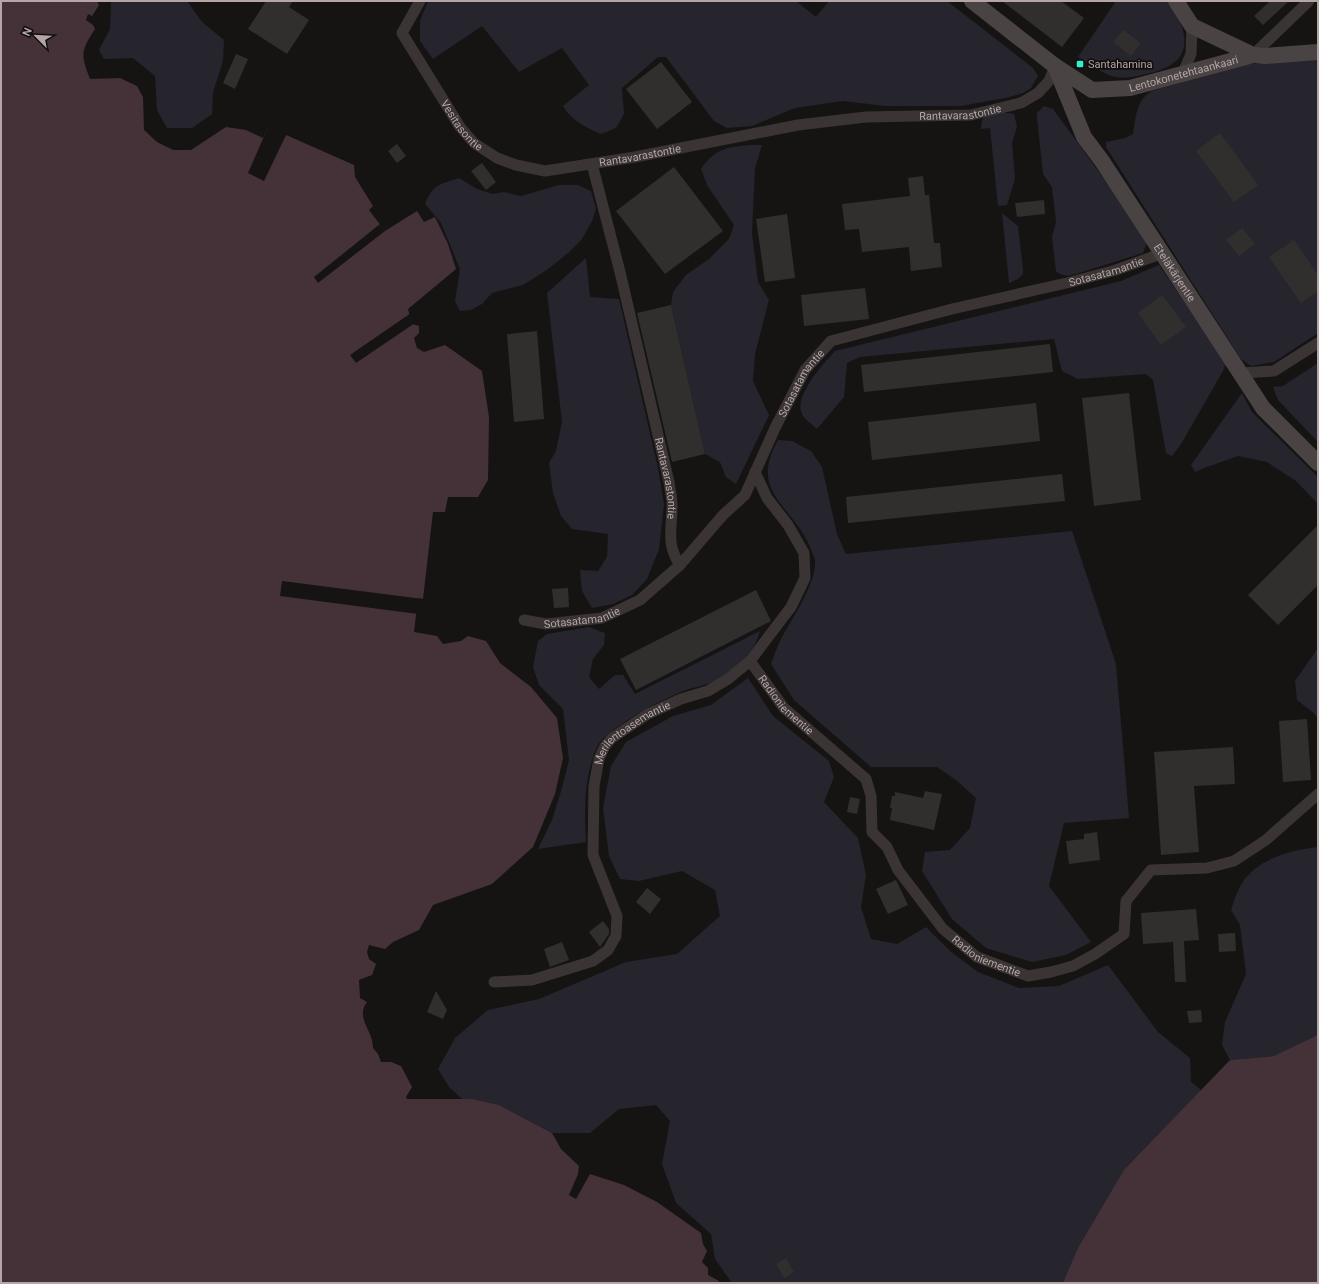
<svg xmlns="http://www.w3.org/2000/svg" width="1319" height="1284" viewBox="0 0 1319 1284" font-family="Roboto,sans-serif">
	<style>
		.green { fill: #26242d }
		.water { fill: #443238 }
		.pier { fill: #151413 }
		.building { fill: #312f2e }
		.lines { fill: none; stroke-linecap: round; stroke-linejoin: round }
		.street { stroke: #3a3534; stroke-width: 11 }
		.secondary { stroke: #4a4343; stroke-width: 16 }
		.poi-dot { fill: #34edd1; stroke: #100f0e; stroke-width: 1.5 }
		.labels { text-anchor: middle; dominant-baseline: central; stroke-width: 3.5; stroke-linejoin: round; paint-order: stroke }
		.poi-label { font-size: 11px; fill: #b5a5a7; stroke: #100f0e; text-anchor: start }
		.street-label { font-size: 11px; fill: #b5a5a7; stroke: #100f0e }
	</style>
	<rect width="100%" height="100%" fill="#151413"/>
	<g class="green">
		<path d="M111,1H187L202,22L224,40L223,61L213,92L212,114L192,128H167L157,110L155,76L133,58L104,59L99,50L110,29Z"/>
		<path d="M428,1H796L816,17L829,1H947L1033,68L1038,76L1031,88L1023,93L1010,97L961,106H885L843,101L795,108L752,126L727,128L714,121L666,57H658L622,88L624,114L616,128L601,134C585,127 572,121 563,106L589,85L562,48L519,72L482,26L433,59L420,41V21Z"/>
		<path d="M1116,1H1170C1191,38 1194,64 1146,74C1137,76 1125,79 1116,77C1103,75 1090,63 1078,57Z"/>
		<path d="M1318,60V333L1274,362L1251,366L1241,359L1106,147V142L1125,138L1133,134C1136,117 1136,100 1152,91L1244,64H1264L1287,61Z"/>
		<path d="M1044,106L1053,109L1121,202L1147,242L1143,253L1076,274C1068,276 1063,277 1056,271L1052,237L1056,222L1052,187L1043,174L1037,118V113Z"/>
		<path d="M1001,112L1014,114L1017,127L1012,143L1015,179L1007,205L998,206L990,128L981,129L982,120L986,116Z"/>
		<path d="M751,145H762L755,168L752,233L758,282L769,300L755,354L753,381L769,415L736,484L726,477L720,462L705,454L671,305L673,292L686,275L709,259L729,239L734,225L707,185L701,169C715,148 728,147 751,145Z"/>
		<path d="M459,178L477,189L493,194L504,192L521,196L559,185H578L591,191L596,209L592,221L582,239L568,253L547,270L523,285L492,293L482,304L471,310L460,311L455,301L460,269L441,223L425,204C433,184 441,184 459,178Z"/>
		<path d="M1002,213L1018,226L1023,268V274L1018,279L1009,283Z"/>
		<path d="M586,258L590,297L619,299L658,468L664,504L659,549L647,579L632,595L613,604L592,608L582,591L580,570L598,571L607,557L608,534L572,529L561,516L553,493L549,463L556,451L562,422L547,293Z"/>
		<path d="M1159,265L1226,363L1223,371L1181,444L1172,456L1166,453L1153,380L1146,374L1078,379L1062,371L1054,339L860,357L847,363L844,397L817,429C813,425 804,419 802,414C793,396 824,363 835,351L1121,281Z"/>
		<path d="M1318,363V442L1278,400L1273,387L1283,386Z"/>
		<path d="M1242,393L1252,412L1318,477V504L1296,481L1267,462L1238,456L1207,467L1195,472L1191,465Z"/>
		<path d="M778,440L792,441L811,451L822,467L837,534L846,554L1072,531L1116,664L1129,818L1064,823L1049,886L1091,942L1066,955L1032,962L986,948L952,919L922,871L925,852L950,850L970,828L976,798L956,780L937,767H871L794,700L771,664C774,656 777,647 781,639C791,620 817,582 815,561C815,557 811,551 810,547C792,504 748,493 778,440Z"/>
		<path d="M589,627L605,633L604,645L593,659L589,677L599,689L615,675H623L635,694L760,631C755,652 734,672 715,681C705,686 693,687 683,691C662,700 640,711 622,724C614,729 601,738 597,747C584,776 584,811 586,842L538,849L552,820L562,788L569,760L563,709L539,685L533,667L538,641L547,634Z"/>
		<path d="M1318,648V719L1315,714L1297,700L1295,681Z"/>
		<path d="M748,678L773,716L829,761L834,777L824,802L858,838L866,875L861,907L871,939L897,944L926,927L950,951L978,972L1019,988L1059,986L1108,965L1158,1032L1190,1058L1191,1082L1200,1089L1205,1101L1084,1283H732L715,1259L711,1234L676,1203L662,1164L670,1121L656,1105L619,1109L590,1133H552L499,1105L473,1099H462L449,1087L438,1069L455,1038L488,1010L539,999L626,962L677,954L720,916L715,890L682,871L639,881L620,879L609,856L603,808L611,766L626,742L673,716L711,705Z"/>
		<path d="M1318,847V1071L1274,1056L1230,1060L1222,1045L1225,1022L1246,974L1240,925L1231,910C1234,901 1237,891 1242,883C1257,859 1291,850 1318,847Z"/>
	</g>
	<g class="water">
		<path d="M1,1H97L99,5L92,16L88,14L86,20L93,25L95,29C80,52 81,55 90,79L120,78L137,86L143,97L144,130L157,142L173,150H191L226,127L246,130L263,138L268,127L354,165L355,177L373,206L369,210L385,231L417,211L424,222L435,217L448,244L456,269L408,309L412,324L419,326V333L414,338L417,348L424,352L445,345L482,371L489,417L488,480L478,497H448L445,512H433L423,599L418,598L414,632L437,636L443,644L461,641L468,636L486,641L500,663L531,687L557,718L563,758L555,794L533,847L492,884L433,905L419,930L393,942L385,949L369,945L367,952L369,959L376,964L372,975L359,980L360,998L367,1002C355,1018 373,1030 373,1048L378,1054L381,1062H391L401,1066L412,1087L406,1097L407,1099H473L499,1105L552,1133L561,1149L579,1166L578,1174L569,1195L576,1199L590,1174L624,1185L657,1202L701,1233L703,1244L707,1251L702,1262L708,1268V1275L719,1281V1283H1Z"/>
		<path d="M1318,1035V1283H1063L1078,1248L1124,1170L1230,1060L1274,1056Z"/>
	</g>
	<g class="pier">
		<path d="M269,125L287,133L264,181L248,173Z"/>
		<path d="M380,224L385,231L318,283L314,277Z"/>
		<path d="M411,313L415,323L356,363L350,355Z"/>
		<path d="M282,581L423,599H425L420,600L418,614L280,596Z"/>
	</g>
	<g class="building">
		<path d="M266,1H293L289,7L309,20L287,54L248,29Z"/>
		<path d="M1002,1H1061L1084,18L1062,47Z"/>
		<path d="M1270,1H1289L1263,25L1254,16Z"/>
		<path d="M1123,30L1141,43L1131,56L1113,42Z"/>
		<path d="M236,54L248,59L235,89L223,83Z"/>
		<path d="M661,62L692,102L657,129L626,89Z"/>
		<path d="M1220,133L1258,185L1234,202L1196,151Z"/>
		<path d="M397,144L406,156L397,163L388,151Z"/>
		<path d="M482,163L496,182L486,190L471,171Z"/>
		<path d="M674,167L723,231L665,274L616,211Z"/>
		<path d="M923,176L925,195H929L934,243H940L942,267L911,271L909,247L862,252L859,229L845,230L842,204L910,196L908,178Z"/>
		<path d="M1044,200L1045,214L1017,217L1015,203Z"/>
		<path d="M787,214L795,278L765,282L756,219Z"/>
		<path d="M1242,228L1255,244L1239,256L1226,240Z"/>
		<path d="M1294,240L1318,275V291L1301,303L1269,257Z"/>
		<path d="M865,288L869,319L804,326L801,295Z"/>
		<path d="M1162,295L1186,327L1161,345L1138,313Z"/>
		<path d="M671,305L705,454L672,462L637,313Z"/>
		<path d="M537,331L544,419L514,422L507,334Z"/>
		<path d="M1050,344L1053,372L864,392L861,365Z"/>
		<path d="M1129,393L1141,500L1094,506L1082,398Z"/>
		<path d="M1036,403L1040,441L872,460L868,422Z"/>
		<path d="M1062,474L1065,501L848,523L846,497Z"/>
		<path d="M1318,525V585L1278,625L1248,595Z"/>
		<path d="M568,588L569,607L554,608L552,589Z"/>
		<path d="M756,590L771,621L636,690L620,659Z"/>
		<path d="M1307,719L1311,780L1283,782L1279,721Z"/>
		<path d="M1233,747L1235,784L1194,786L1199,852L1161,855L1154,752Z"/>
		<path d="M925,791L942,794L934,830L890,820L892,808H890L892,796H895V792L923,798Z"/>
		<path d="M850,797L860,799L857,814L847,812Z"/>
		<path d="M1097,832L1100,860L1069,864L1066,841L1084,839V834Z"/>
		<path d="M896,880L908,905L888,914L876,889Z"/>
		<path d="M647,888L661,899L650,914L636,902Z"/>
		<path d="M1196,909L1199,940L1184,941L1186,982H1175L1173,942L1143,944L1141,913Z"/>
		<path d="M603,921L609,929V934L600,947L589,932Z"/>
		<path d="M1235,933L1236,951L1219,952L1218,934Z"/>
		<path d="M562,942L569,960L550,967L544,949Z"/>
		<path d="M436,991L447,1010L443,1019L427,1012Z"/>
		<path d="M1201,1010L1202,1022L1189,1023L1187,1011Z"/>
		<path d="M786,1258L794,1272L784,1278L776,1264Z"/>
	</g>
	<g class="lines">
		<g class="street">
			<path id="s1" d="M420,1L402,33L460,127L474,143L497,158L516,165L545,171L635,157L798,125L866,117L971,115L1021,103L1038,93L1049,81L1055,66"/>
			<path d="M1253,55L1309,1"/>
			<path d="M1182,75L1191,54L1192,26"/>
			<path id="s2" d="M592,164L620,272L669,482C670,491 673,501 672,510C671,532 667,546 680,565"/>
			<path d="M1241,373L1274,371L1318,343"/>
			<path id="s3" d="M524,620L546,624L602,618L640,600L680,565L723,515L745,495L775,428L805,370L831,341L952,309L1071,282L1116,270L1163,253"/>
			<path id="s4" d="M750,661L784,708L866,779L871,796L872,832L887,847L898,870L943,929L977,957L1028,976L1051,972L1073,966L1095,954L1124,934L1126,901L1151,870L1207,868L1234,861L1266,840L1318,794"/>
			<path id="s5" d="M494,982L532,980L593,961L608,950L616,936L617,916L593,855L594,786L599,759L605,746L612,738L648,714L681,699L708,691L728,679L750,661L791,607L805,578L804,553L788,525L767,498L755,472"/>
		</g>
		<g class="secondary">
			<path id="s6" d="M972,1L1055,66L1092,90L1130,88L1253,55L1265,56L1318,52"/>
			<path d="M1176,1L1192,26L1253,55"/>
			<path id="s7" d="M1055,66L1084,137L1102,161L1263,408L1318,463"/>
		</g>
	</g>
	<rect class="poi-dot" x="1076" y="60" width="8" height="8" rx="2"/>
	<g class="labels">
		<g class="poi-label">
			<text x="1088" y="64">Santahamina</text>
		</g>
		<g class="street-label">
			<text stroke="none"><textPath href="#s6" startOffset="243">Lentokonetehtaankaari</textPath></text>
			<text stroke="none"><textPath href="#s1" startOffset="666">Rantavarastontie</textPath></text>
			<text stroke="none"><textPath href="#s1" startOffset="147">Vesitasontie</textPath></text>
			<text stroke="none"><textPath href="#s1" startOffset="342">Rantavarastontie</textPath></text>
			<text stroke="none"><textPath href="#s3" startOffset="731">Sotasatamantie</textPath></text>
			<text stroke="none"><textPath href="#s7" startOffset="240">Eteläkärjentie</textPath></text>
			<text stroke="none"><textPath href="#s3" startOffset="395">Sotasatamantie</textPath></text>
			<text stroke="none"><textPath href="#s2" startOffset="323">Rantavarastontie</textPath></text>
			<text stroke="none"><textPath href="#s3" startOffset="59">Sotasatamantie</textPath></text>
			<text stroke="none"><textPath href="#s4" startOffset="57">Radioniementie</textPath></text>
			<text stroke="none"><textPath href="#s5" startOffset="362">Merilentoasemantie</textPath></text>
			<text stroke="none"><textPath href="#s4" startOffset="393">Radioniementie</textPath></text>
		</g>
	</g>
	<rect width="1319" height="1284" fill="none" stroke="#b5a5a7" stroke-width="4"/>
	<g transform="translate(36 36) rotate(294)" stroke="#100f0e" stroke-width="3" paint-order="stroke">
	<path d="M0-3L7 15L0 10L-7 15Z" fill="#b5a5a7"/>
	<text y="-6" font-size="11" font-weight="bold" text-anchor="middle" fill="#b5a5a7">N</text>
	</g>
</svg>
